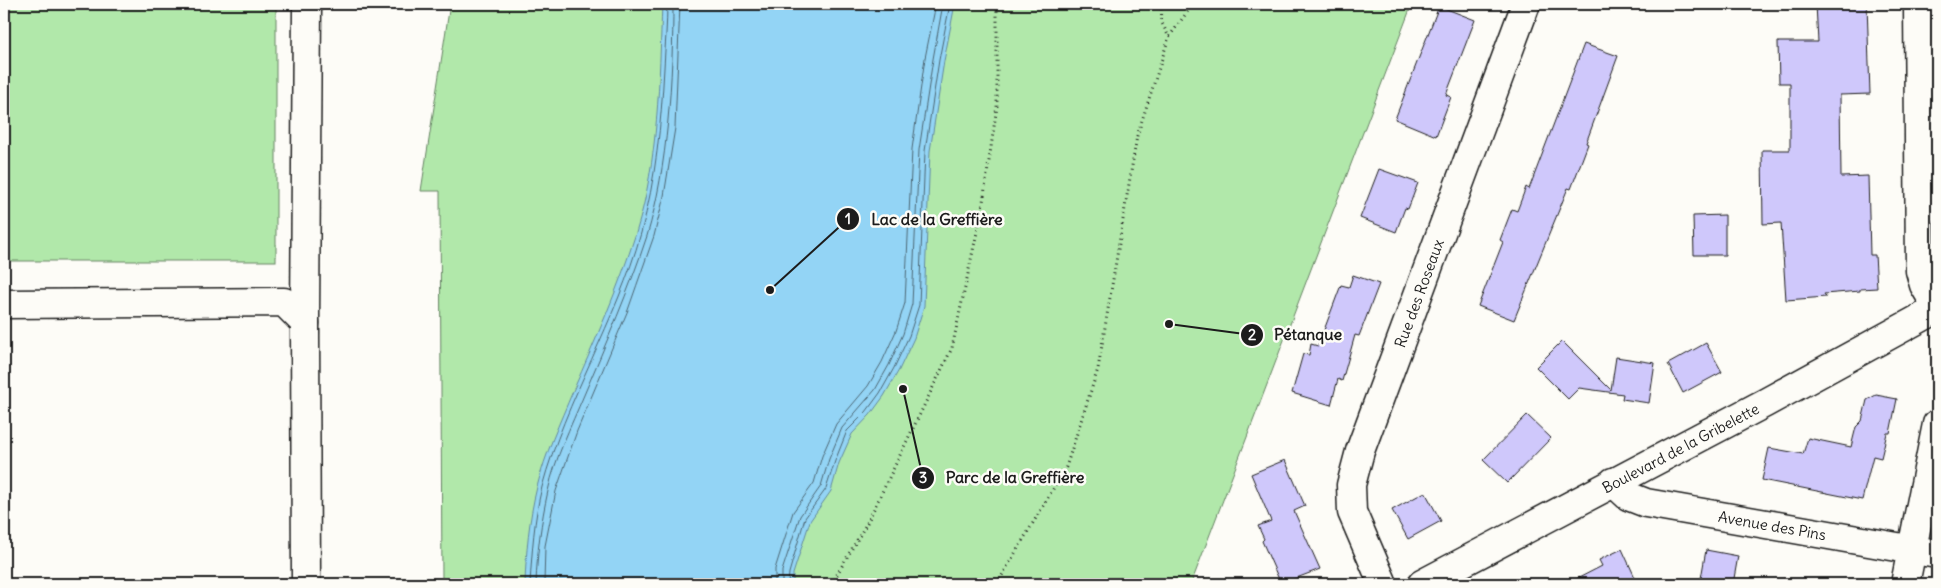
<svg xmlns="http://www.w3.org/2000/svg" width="1941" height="588" viewBox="0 0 1941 588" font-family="Delius,sans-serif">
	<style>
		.green { fill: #b1e8aa; stroke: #668263 }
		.water { fill: #93d4f5; stroke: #638a9e }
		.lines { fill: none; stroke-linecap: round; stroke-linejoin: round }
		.shore { stroke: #4c6673; stroke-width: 1 }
		.building { fill: #cfc8fb; stroke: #1c1c1c }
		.minor-casing { stroke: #1c1c1c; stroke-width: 31 }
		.major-casing { stroke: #1c1c1c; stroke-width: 31 }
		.path { stroke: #1c1c1c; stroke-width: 3; stroke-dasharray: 1 4; stroke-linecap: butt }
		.minor { stroke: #fdfcf7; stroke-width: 28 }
		.major { stroke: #fdfcf7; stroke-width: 28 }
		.labels { text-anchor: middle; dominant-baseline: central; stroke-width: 5; stroke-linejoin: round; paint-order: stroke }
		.street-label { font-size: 15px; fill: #1c1c1c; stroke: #fdfcf7 }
		.leader { fill: none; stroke: #1c1c1c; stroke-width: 2 }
		.callout-dot { fill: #1c1c1c; stroke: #fdfcf7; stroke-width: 2 }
		.mark-label { font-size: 15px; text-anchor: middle; font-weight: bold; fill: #fff }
		.callout-label { font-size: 16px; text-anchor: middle; font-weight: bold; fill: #1c1c1c; stroke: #fdfcf7; stroke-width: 5; stroke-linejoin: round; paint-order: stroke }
	</style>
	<rect width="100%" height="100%" fill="#fdfcf7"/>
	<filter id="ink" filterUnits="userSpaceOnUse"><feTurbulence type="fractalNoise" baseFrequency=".02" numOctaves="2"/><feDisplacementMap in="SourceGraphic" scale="10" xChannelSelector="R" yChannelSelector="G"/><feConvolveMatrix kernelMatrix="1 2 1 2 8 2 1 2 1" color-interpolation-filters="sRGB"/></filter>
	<g filter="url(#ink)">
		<g class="green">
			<rect x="4" y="4" width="272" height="257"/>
			<path d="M450,4H1412L1191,584H442L440,191H421Z"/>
		</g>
		<path class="water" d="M662,4H955L944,61L930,151L924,306L914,338L899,370L884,396L870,415L852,434L839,463L831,491L810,521L793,574V584H525C526,552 529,519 537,487C545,454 560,422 573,391C596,339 619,287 636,233C659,159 659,80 662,4Z"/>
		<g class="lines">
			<g class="shore">
				<path d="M530,584C532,552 534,519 542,487C566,399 617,320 641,233C656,179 661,124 664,68C665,47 667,25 667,4"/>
				<path d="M536,584C537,552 541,522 548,491C555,458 571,426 584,395C606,343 629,291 647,236C668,167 673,76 673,4"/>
				<path d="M544,584L545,546L556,491L577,431L628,310L654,236L664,196L675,128L680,4"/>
				<path d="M775,584V569L793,512L814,483L822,456L836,424L868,386L882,362L896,331L905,303L912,149L925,58L936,4"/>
				<path d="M782,584V571L800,516L821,486L829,459L842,428L875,390L889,365L903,334L912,304L919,150L933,59L943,4"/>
				<path d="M788,584L789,573L805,518L826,489L835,461L847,431L866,412L880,393L894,368L909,336L919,305L925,151L939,60L950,4"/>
			</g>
		</g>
		<g class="building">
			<path d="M1816,4H1867L1870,94L1840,95L1841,177L1868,176L1870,255H1875L1877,288L1860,289V291L1824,294L1826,297L1786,300L1781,223L1763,224L1762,150H1790V83H1779L1778,42H1818Z"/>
			<path d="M1439,6L1475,20L1446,95L1451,97L1436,136L1395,119Z"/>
			<path d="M1584,44L1618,56L1586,143L1588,144L1571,189L1568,188L1514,320L1478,306L1503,242L1500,240L1512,209L1517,211L1526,187L1529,189Z"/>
			<path d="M1379,169L1418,183L1408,209L1405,208L1396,232L1360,218Z"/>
			<path d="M1725,215V255H1694L1693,216Z"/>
			<path d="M1353,275L1379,284L1359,336L1355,335L1342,381L1338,379L1331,405L1292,393L1303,354L1309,355L1311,344L1318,346L1341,285L1349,287Z"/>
			<path d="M1562,341L1611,390L1616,357L1655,363L1649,403L1622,399L1623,394L1579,388L1568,399L1536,367Z"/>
			<path d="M1706,343L1722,372L1683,393L1668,364Z"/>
			<path d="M1876,395L1897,399L1890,433H1887L1881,458L1873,456L1862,500L1762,480L1769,448L1803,454L1808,438L1851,447L1856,427L1862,421L1867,400Z"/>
			<path d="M1527,415L1551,438L1507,483L1483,460Z"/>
			<path d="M1285,460L1305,506L1294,511L1320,569L1281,584L1262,541L1264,539L1258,526L1271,521L1251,474Z"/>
			<path d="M1425,492L1441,521L1408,539L1392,510Z"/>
			<path d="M1622,549L1638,584H1567L1602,566L1599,560Z"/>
			<path d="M1706,550L1738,556L1733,584H1700Z"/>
		</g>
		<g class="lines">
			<g class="minor-casing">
				<g id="minor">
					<path d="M1918,4L1920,271L1924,285L1937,307"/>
					<path d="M4,304L284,302L305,323L306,584"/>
					<path d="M305,323L307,4"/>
					<path id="s1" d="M1613,482L1628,496L1646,503L1937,554"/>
					<path id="s2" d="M1383,584L1352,512L1351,485L1360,451L1526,4"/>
					<path d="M1905,584L1937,424"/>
				</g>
			</g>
			<g class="major-casing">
				<g id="major">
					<path id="s3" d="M1422,584L1765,403L1937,309"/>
				</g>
			</g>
			<g class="path">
				<path d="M1161,4L1162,23L1169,37"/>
				<path d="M833,584L835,578L868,521L952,348L982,209L997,106V4"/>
				<path d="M997,584L1066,467L1098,369L1137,136L1169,37L1193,4"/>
			</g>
			<use href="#minor" class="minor"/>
			<use href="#major" class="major"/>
		</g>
	</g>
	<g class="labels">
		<g class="street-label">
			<text stroke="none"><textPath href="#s2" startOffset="309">Rue des Roseaux</textPath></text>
			<text stroke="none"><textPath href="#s3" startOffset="292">Boulevard de la Gribelette</textPath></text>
			<text stroke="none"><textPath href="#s1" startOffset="168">Avenue des Pins</textPath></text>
		</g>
	</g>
	<path class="leader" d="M770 290L848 219M1169 324L1252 335M903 389L923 478"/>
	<g class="callout-dot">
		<circle cx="770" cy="290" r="5"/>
		<circle cx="1169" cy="324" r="5"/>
		<circle cx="903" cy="389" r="5"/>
		<circle cx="848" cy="219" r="12"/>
		<circle cx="1252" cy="335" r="12"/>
		<circle cx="923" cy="478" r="12"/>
	</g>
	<g class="mark-label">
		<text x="848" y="224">1</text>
		<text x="1252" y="340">2</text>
		<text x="923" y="483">3</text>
	</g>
	<g class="callout-label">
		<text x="937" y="225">Lac de la Greffière</text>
		<text x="1308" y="340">Pétanque</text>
		<text x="1015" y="483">Parc de la Greffière</text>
	</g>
	<rect width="1941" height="588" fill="none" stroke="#fdfcf7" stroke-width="20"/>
	<rect x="10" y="10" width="1921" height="568" fill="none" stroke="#1c1c1c" stroke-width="2" filter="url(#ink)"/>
</svg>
